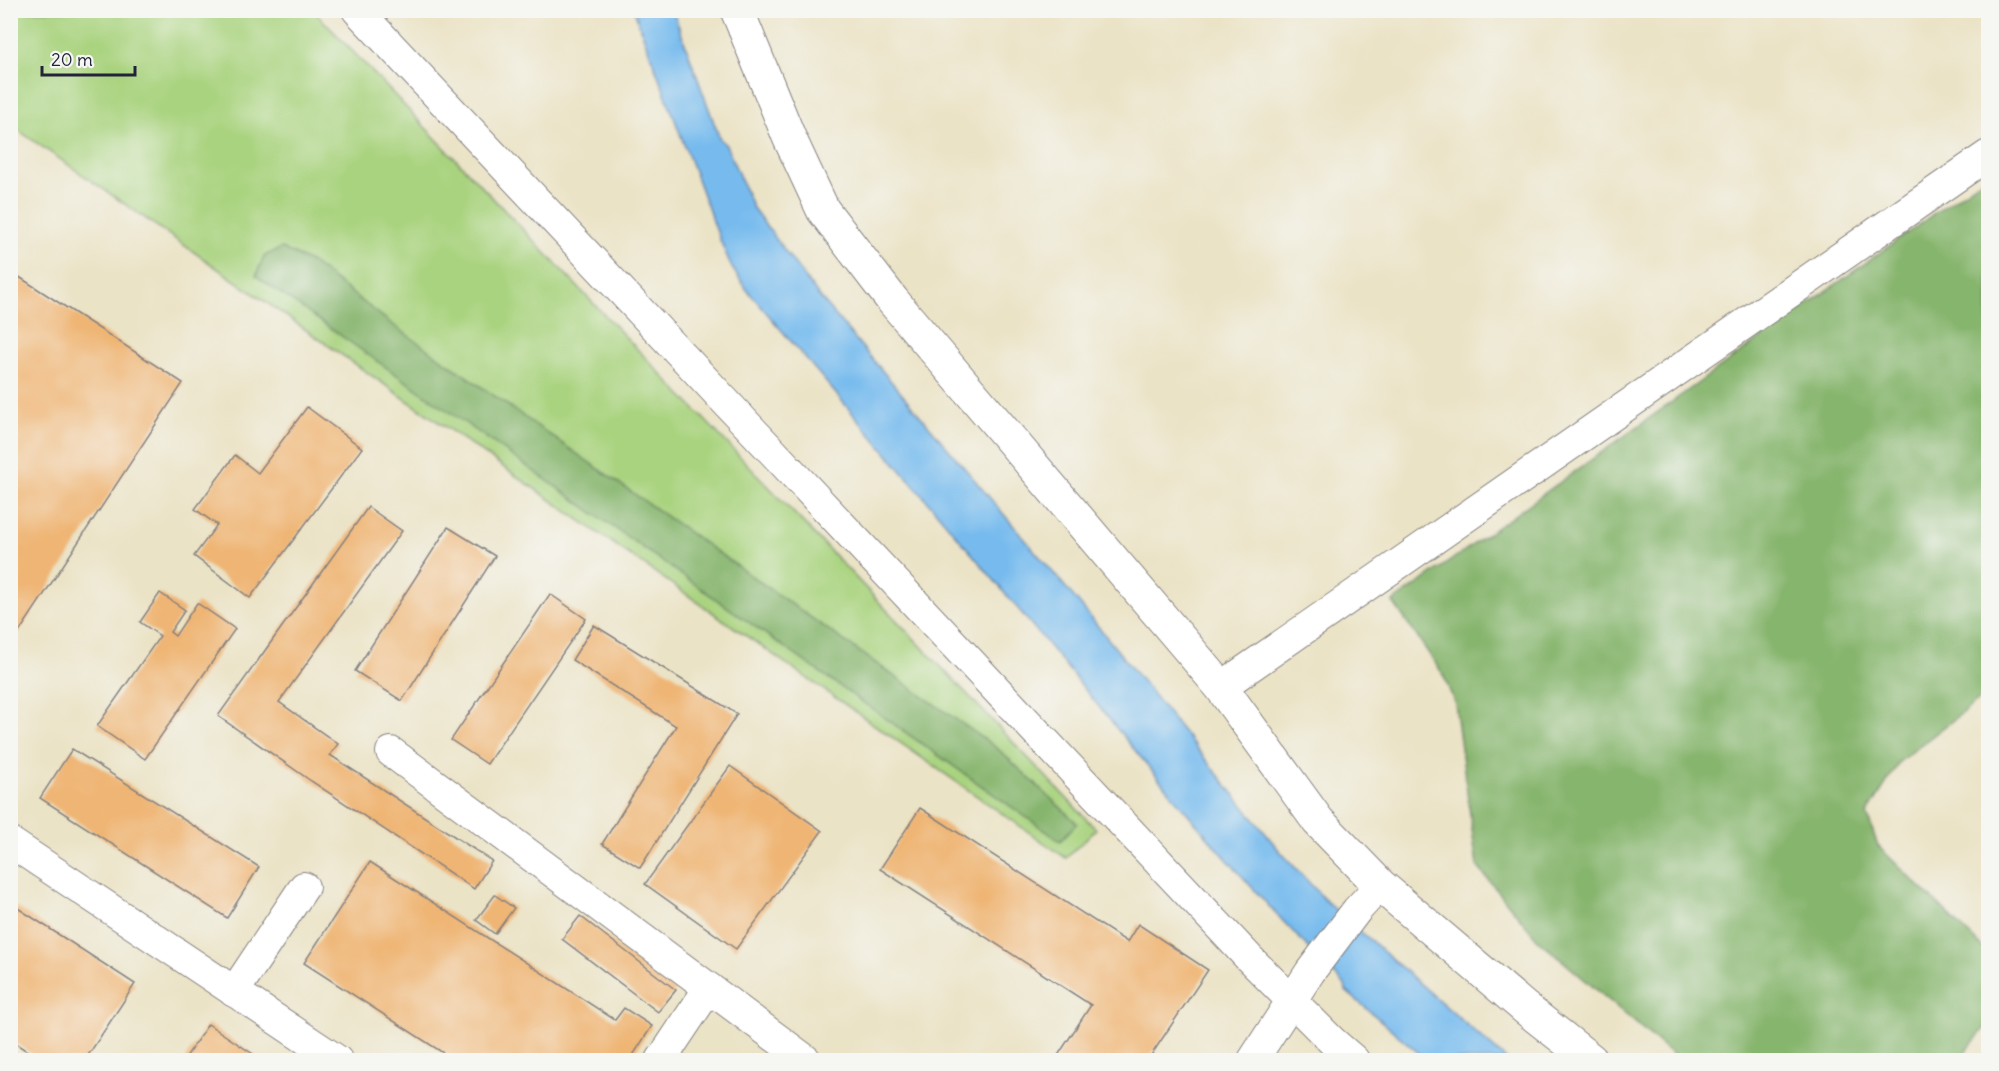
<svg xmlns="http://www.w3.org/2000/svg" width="1999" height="1071" viewBox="0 0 1999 1071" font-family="Delius,sans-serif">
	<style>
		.green { fill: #a9d37e; stroke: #667a5c; stroke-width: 1.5 }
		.forest { fill: #86b56d; stroke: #546c54; stroke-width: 1.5 }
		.water { fill: #7be; stroke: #4c6e94; stroke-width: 1.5 }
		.building { fill: #efb575 }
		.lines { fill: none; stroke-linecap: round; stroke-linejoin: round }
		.minor-casing { stroke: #868280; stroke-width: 32 }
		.major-casing { stroke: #868280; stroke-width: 35 }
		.minor { stroke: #fff; stroke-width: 30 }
		.major { stroke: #fff; stroke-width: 33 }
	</style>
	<rect width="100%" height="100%" fill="#f6f6f2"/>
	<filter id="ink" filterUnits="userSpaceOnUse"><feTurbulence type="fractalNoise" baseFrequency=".0167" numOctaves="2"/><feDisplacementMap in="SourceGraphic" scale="12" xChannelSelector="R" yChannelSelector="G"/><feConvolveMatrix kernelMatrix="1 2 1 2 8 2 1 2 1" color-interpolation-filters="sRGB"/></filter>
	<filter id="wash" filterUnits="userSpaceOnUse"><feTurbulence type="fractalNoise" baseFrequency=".008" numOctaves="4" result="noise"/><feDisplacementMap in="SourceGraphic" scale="24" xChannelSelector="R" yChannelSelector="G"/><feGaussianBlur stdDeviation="1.35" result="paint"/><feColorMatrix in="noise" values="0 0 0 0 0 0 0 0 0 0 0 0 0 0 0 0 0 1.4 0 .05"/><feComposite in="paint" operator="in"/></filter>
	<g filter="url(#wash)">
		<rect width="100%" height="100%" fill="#ebe3c6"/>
		<path class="green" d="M11,11H314L1096,829L1066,858L11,125Z"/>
		<g class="forest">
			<path d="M1988,175V693L1900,761L1867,814L1878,846L1988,953V1025L1958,1060H1679L1537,939L1477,866L1455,704L1443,674L1393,602Z"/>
			<path d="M282,248L312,263L396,327L997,748L1077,823L1060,841L256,276L264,256Z"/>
		</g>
		<path class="water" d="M634,11H673L720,139L726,145L753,208L818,295L1079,603L1279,850L1327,902L1507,1060H1427L1346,991L1345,985C1240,882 1148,766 1054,652C953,530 850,410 747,290L732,268L720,240Z"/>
		<g id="blocks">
			<g class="building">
				<path d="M10,271L183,383L10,646Z"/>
				<path d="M307,407L362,448L250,598L194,556L217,525L195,509L235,455L258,473Z"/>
				<path d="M368,507L402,531L279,702L338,744L330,755L492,861L474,889L311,781L218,716Z"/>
				<path d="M448,527L495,556L402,701L355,671Z"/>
				<path d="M160,593L185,610L170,632L175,636L197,603L235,629L145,759L97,726L160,636L140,622Z"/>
				<path d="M550,594L586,619L487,764L451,740Z"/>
				<path d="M594,625L737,714L640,868L602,844L676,726L572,660Z"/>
				<path d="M72,749L259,867L227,918L40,798Z"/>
				<path d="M730,766L822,831L736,949L645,884Z"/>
				<path d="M920,808L1127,942L1138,924L1208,970L1148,1060H1055L1091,1005L880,869Z"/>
				<path d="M370,862L615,1020L624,1008L652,1026L630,1060H454L304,963Z"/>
				<path d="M495,895L514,908L495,934L476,920Z"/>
				<path d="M10,903L135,984L85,1060H41L10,1040Z"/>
				<path d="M580,916L676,990L658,1012L562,939Z"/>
				<path d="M208,1024L262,1060H184Z"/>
			</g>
		</g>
	</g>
	<g filter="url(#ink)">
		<use href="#blocks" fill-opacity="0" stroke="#868280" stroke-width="1.5"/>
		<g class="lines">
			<g class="minor-casing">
				<g id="minor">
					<path d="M357,10L1249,958L1332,1041L1354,1060"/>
					<path d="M1221,687L1988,155"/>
					<path d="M391,752L806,1060"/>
					<path d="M10,842L337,1060"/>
					<path d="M234,992L304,887"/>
					<path d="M661,1060L709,988"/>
					<path d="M1253,1060L1310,972L1357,910L1380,885"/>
				</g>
			</g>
			<g class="major-casing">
				<path id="major" d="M737,10L789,137L823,210L893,301L1221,687L1318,821L1380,885L1525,1008L1591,1060"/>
			</g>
			<use href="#minor" class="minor"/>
			<use href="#major" class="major"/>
		</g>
	</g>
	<rect width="1999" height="1071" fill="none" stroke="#f6f6f2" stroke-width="36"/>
	<path d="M42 66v9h93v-9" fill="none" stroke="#22223b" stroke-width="3"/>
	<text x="51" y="66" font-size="18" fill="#22223b" stroke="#f6f6f2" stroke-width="4.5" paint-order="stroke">20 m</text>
</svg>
